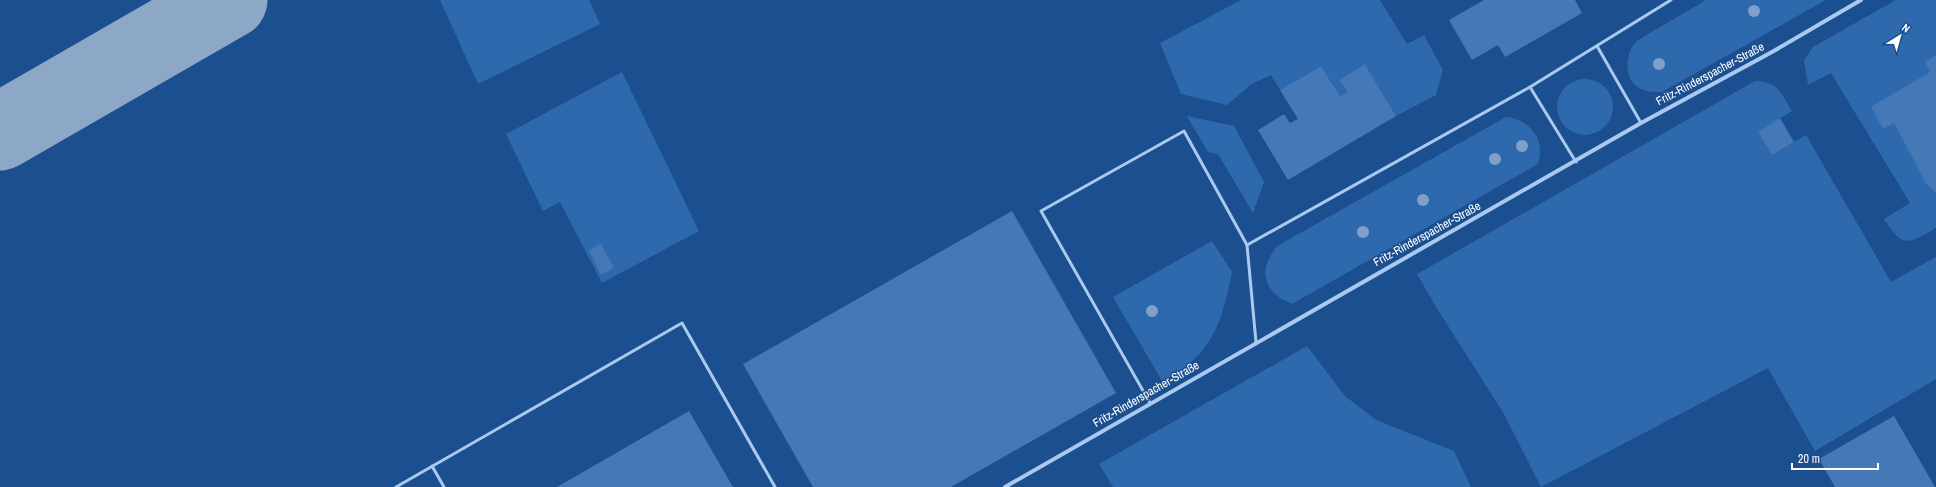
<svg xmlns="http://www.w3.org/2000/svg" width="1936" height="487" viewBox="0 0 1936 487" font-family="'Archivo Narrow',sans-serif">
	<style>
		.green { fill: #2e69ad }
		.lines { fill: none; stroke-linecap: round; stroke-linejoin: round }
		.taxiway { stroke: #8da7c7; stroke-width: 77 }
		.building { fill: #4478b7 }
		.service { stroke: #a9c9ee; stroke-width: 3 }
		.minor { stroke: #a9c9ee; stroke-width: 4 }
		.tree { fill: #7ea0ca }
		.labels { text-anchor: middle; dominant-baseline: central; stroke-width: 3; stroke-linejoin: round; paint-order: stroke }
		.street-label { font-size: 12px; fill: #fff; stroke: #1b4f8f }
	</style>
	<rect width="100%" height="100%" fill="#1b4f8f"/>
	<g class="green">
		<path d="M440,0H589L600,24L478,84Z"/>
		<path d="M1241,0H1380L1407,44L1424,35L1443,70L1436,95L1396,116L1365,64L1339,80L1347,92L1340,96L1321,66L1280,90L1271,75L1250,85L1227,105L1181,94L1160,43Z"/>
		<path d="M1706,0H1826L1662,92C1653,92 1642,92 1635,85C1623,73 1626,50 1638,40Z"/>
		<path d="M1896,0H1936V228C1908,244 1903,249 1884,219L1910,203L1831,73L1808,85L1804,60L1813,47Z"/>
		<path d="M622,72L699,231L602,283L560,202L543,211L506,134Z"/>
		<circle cx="1585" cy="107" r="28"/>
		<path d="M1755,81C1779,82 1780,92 1792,111L1758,132L1772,155L1806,135L1891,282L1936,257V379L1815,451L1768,368L1541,487L1504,414L1436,307L1417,274Z"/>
		<path d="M1187,116L1234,126L1264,182L1253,213L1218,154L1208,152Z"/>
		<path d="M1506,117C1530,120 1546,139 1538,164L1292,304C1287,301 1279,298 1275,294C1259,277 1265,262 1277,246Z"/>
		<path d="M1212,241L1232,272C1222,323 1212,356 1162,381L1113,297Z"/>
		<path d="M1307,346L1345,396L1376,420L1454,451L1471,487H1113L1099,464Z"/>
	</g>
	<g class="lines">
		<path class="taxiway" d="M0,132L229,0"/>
	</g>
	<g class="building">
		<path d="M1484,0H1575L1582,13L1505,57L1498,45L1472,60L1449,20Z"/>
		<path d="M1936,55V193L1927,185L1894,123L1883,129L1871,107L1930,72L1925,62Z"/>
		<path d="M1365,64L1396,116L1288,180L1258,130L1284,114L1290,123L1298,119L1280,90L1321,66L1340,96L1347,92L1339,80Z"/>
		<path d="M1780,118L1794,142L1772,155L1758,132Z"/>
		<path d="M1012,211L1116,393L951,487H813L743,364Z"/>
		<path d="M601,244L614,268L601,275L589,250Z"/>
		<path d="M689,411L733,487H557Z"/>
		<path d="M1894,416L1935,487H1835L1819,459Z"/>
	</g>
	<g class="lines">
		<g class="service">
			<path d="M1597,46L1641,123"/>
			<path d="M1576,162L1530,87L1671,0"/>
			<path d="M1247,245L1530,87"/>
			<path d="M1150,403L1041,211L1184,131L1247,245L1256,342"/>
			<path d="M432,466L444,487"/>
			<path d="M396,487L682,323L775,487"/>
		</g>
		<path class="minor" d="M1005,487L1641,123L1772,52L1861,0"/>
	</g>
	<g class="tree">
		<circle cx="1754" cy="11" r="6"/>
		<circle cx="1659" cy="64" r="6"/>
		<circle cx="1522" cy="146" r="6"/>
		<circle cx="1495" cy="159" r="6"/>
		<circle cx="1423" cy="200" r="6"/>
		<circle cx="1363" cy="232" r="6"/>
		<circle cx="1152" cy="311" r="6"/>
	</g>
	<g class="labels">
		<g class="street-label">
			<text transform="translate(1710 74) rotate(-28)">Fritz-Rinderspacher-Straße</text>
			<text transform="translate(1427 234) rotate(-29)">Fritz-Rinderspacher-Straße</text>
			<text transform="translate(1146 394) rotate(-30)">Fritz-Rinderspacher-Straße</text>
		</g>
	</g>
	<g transform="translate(1900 36) rotate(37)" stroke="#1b4f8f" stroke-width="3" paint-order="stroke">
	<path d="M0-3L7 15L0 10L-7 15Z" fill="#ffffff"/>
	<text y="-6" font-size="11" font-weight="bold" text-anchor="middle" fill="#ffffff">N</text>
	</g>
	<path d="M1792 463v6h86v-6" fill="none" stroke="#ffffff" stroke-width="2"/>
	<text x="1798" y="463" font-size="12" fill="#ffffff" stroke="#1b4f8f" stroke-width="3" paint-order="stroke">20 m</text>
</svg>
